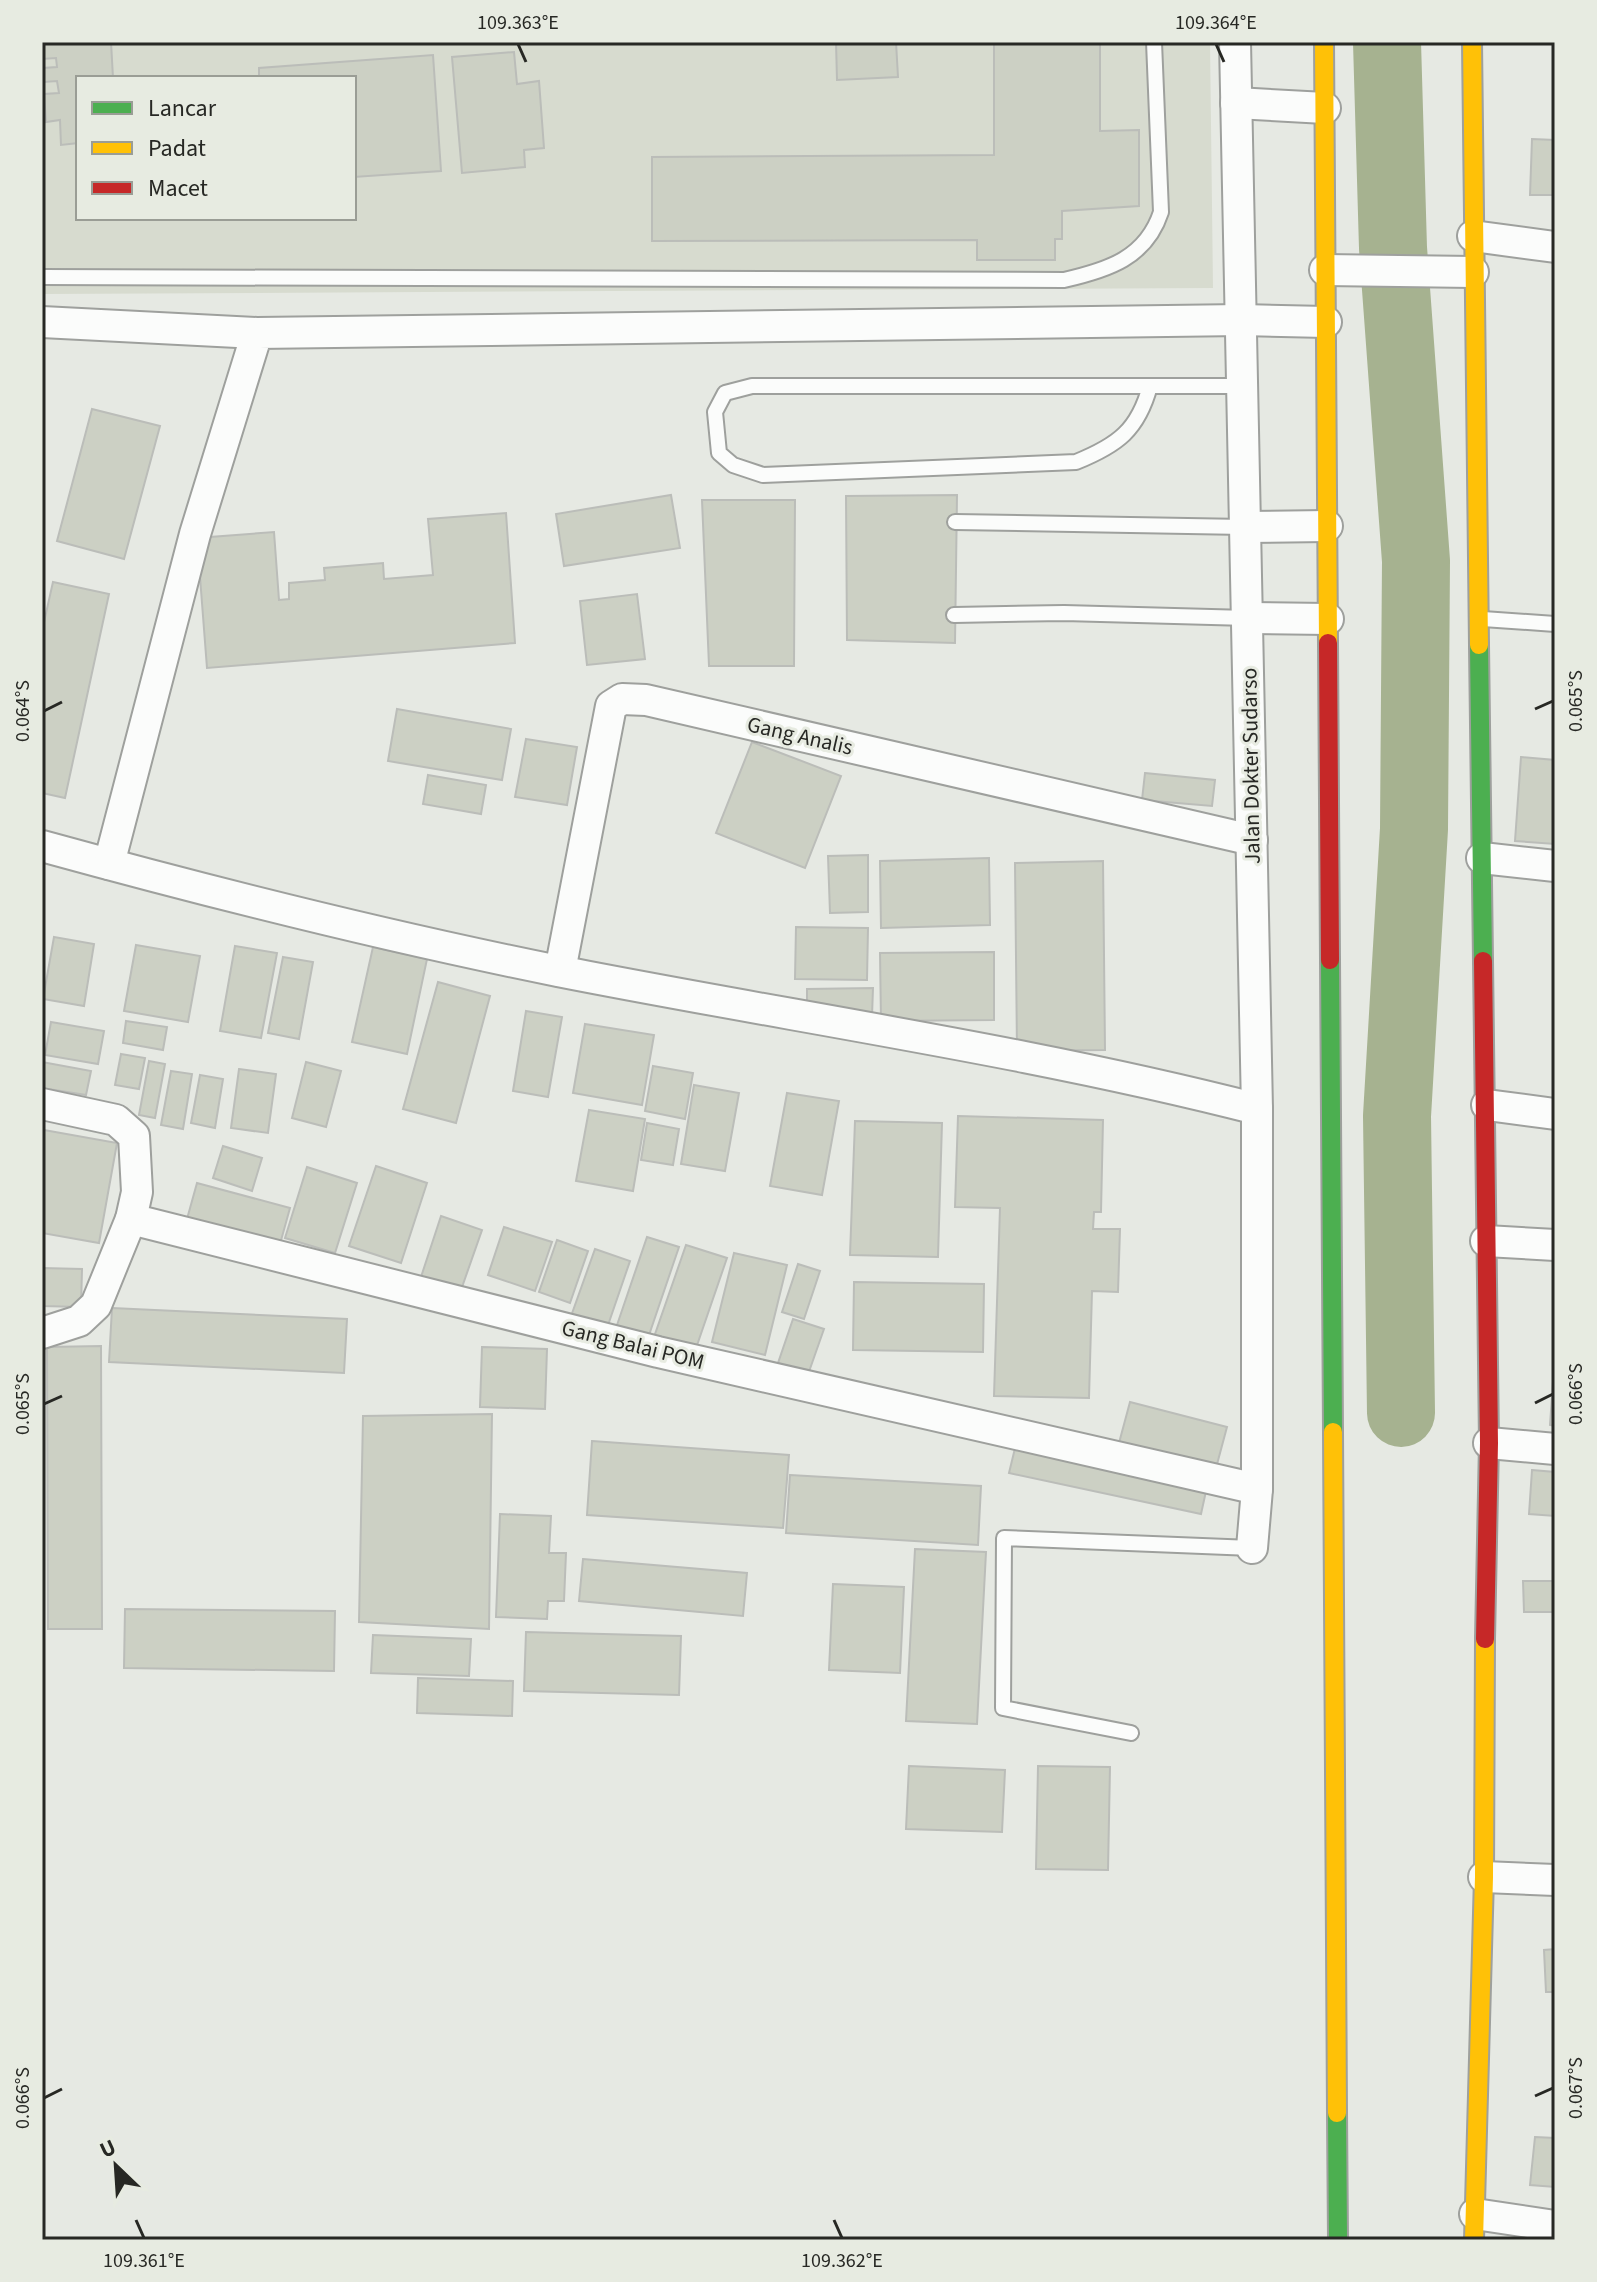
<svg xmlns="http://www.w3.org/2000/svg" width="1597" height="2282" viewBox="0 0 1597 2282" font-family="'Source Sans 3',sans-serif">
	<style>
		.built { fill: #d7dbcf; fill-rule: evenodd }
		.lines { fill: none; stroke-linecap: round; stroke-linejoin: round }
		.river { stroke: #a6b290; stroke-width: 68 }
		.building { fill: #ccd0c4; stroke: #bbbdb9; stroke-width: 2 }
		.lane-casing { stroke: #9ea09d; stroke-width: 18 }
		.street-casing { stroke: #9ea09d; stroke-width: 34 }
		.fast-casing { stroke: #9ea09d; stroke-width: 22 }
		.slow-casing { stroke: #9ea09d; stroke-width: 22 }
		.jam-casing { stroke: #9ea09d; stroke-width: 22 }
		.lane { stroke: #fbfcfb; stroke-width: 14 }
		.street { stroke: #fbfcfb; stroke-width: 30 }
		.fast { stroke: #4caf50; stroke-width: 18 }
		.slow { stroke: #ffc107; stroke-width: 18 }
		.jam { stroke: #c62828; stroke-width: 18 }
		.ticks { fill: none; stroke: #272824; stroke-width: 3 }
		.labels { text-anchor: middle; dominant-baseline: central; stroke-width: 6; stroke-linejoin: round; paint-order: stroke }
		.street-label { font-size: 22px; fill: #272824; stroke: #e7ebe1 }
		.neatline { fill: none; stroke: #272824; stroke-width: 3 }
		.ticks-label { font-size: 20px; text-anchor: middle; fill: #272824 }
	</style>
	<rect width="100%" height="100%" fill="#e6e9e3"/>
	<path class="built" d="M42,42H1210L1213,288L42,294ZM78,78H354V218H78Z"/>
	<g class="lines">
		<path class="river" d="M1387,42L1393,248L1416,561L1414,829L1397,1116L1401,1413"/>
	</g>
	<g class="building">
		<path d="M42,42H111L113,78H78V143L61,145L60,120L46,122L44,94L59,93L57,81L44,82L43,68L57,67L56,58L42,59Z"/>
		<path d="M836,42H896L898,77L837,80Z"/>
		<path d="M994,42H1100V131L1139,130V206L1062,211V239H1055V260H977V240L652,241V157L994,155Z"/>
		<path d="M514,52L517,84L539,81L544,148L524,150L525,167L462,173L452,57Z"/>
		<path d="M433,55L441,171L354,177V78H259V68Z"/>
		<path d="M1532,139L1555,140V195H1530Z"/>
		<path d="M92,409L160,426L124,559L57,541Z"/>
		<path d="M671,495L680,548L564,566L556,514Z"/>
		<path d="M957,495L955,643L847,640L846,496Z"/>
		<path d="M702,500H795L794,666H709Z"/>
		<path d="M506,513L515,643L207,668L197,538L274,532L279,600L289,599V583L325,580L324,568L383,563L384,579L433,575L428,519Z"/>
		<path d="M53,582L109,594L65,798L42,793V631Z"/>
		<path d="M637,594L645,659L587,665L580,601Z"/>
		<path d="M397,709L511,729L502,780L388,761Z"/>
		<path d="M526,739L577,747L567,805L515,797Z"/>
		<path d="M752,742L841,776L805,868L716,833Z"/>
		<path d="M1521,757L1555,760V844L1515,841Z"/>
		<path d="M1145,773L1215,780L1212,806L1142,800Z"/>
		<path d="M428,775L486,785L481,814L423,804Z"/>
		<path d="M868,855V912L830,913L828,856Z"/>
		<path d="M989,858L990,925L881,928L880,861Z"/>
		<path d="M1103,861L1105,1050L1017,1051L1015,863Z"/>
		<path d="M796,927L868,928L867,980L795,979Z"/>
		<path d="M54,937L94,944L84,1006L43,999Z"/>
		<path d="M136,945L200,956L188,1022L124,1011Z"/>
		<path d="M235,946L277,953L261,1038L220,1031Z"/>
		<path d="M373,947L427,959L407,1054L352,1042Z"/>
		<path d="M994,952V1020L881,1021L880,953Z"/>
		<path d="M283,957L313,962L299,1039L268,1033Z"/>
		<path d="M438,982L490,996L456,1123L403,1109Z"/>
		<path d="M873,988L872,1016H807V989Z"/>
		<path d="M526,1011L562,1017L548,1097L513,1091Z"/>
		<path d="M126,1021L167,1027L163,1050L123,1043Z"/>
		<path d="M51,1022L104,1031L98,1064L45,1055Z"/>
		<path d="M585,1024L654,1035L642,1105L573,1093Z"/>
		<path d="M121,1054L145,1058L139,1089L115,1085Z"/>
		<path d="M149,1061L165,1064L155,1118L139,1115Z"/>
		<path d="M42,1062L91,1071L86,1095L42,1088Z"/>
		<path d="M306,1062L341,1071L326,1127L292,1118Z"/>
		<path d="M653,1066L693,1073L685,1119L645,1111Z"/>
		<path d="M239,1069L276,1074L268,1133L231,1128Z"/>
		<path d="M171,1071L192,1074L183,1129L161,1125Z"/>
		<path d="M200,1075L223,1079L215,1128L191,1123Z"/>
		<path d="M694,1085L739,1093L725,1171L681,1164Z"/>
		<path d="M787,1093L839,1101L822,1195L770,1186Z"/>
		<path d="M589,1110L645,1119L633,1191L576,1181Z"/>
		<path d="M958,1116L1103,1120L1101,1212H1094L1093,1229H1120L1118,1292L1092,1291L1089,1398L994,1396L1000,1208L955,1207Z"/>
		<path d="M855,1121L942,1123L938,1257L850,1255Z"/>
		<path d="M647,1123L679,1129L673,1165L641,1160Z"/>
		<path d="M44,1130L117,1143L99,1243L42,1233Z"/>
		<path d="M223,1146L262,1158L252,1191L213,1178Z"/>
		<path d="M376,1166L427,1183L401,1263L349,1246Z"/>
		<path d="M307,1167L357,1183L335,1253L285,1238Z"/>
		<path d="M197,1183L290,1208L280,1244L187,1219Z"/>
		<path d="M441,1216L482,1230L461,1290L421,1277Z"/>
		<path d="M504,1227L552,1242L535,1291L488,1275Z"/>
		<path d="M647,1237L679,1247L648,1338L616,1328Z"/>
		<path d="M557,1240L588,1251L570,1303L539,1292Z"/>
		<path d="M686,1245L727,1258L694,1354L653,1340Z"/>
		<path d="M595,1249L630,1261L606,1331L570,1319Z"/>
		<path d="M734,1253L787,1265L765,1355L712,1342Z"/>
		<path d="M798,1264L820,1271L804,1319L782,1312Z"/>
		<path d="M42,1268L82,1269L81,1307L42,1306Z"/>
		<path d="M854,1282L984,1284L983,1352L853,1350Z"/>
		<path d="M112,1308L347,1319L344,1373L109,1362Z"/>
		<path d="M793,1319L824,1329L805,1383L775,1372Z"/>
		<path d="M101,1346L102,1629H48L47,1347Z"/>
		<path d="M482,1347L547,1349L545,1409L480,1407Z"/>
		<path d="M1555,1353V1426L1550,1425Z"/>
		<path d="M1130,1402L1227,1427L1216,1468L1119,1443Z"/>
		<path d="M492,1414L489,1629L359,1622L363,1416Z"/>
		<path d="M1017,1440L1208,1482L1201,1514L1009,1473Z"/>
		<path d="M592,1441L789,1455L783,1528L587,1515Z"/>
		<path d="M1532,1470L1555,1472V1516L1529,1514Z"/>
		<path d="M790,1475L981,1486L978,1545L786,1533Z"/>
		<path d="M500,1514L551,1516L549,1553H566L564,1601H548L547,1619L496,1617Z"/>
		<path d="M915,1549L986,1552L977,1724L906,1721Z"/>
		<path d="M583,1559L747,1573L743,1616L579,1601Z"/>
		<path d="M1523,1581H1555V1612H1524Z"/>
		<path d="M833,1584L904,1587L900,1673L829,1670Z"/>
		<path d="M125,1609L335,1611L334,1671L124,1668Z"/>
		<path d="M526,1632L681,1636L679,1695L524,1691Z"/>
		<path d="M373,1635L471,1639L469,1676L371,1673Z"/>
		<path d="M418,1678L513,1681L512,1716L417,1713Z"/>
		<path d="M909,1766L1005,1770L1002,1832L906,1829Z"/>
		<path d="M1038,1766L1110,1767L1108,1870L1036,1869Z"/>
		<path d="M1555,1949V1992H1546L1544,1950Z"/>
		<path d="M1535,2137L1555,2138V2187L1530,2185Z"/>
	</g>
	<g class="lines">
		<g class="lane-casing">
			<g id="lane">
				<path d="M42,277L1064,280C1108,270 1146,258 1161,212L1154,42"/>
				<path d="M1150,386C1138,430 1118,445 1076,462L763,475L733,465L719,453L715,412L725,393L752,386H1242"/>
				<path d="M955,522L1245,527"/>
				<path d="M954,615L1064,613L1248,618"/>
				<path d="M1483,619L1555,624"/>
				<path d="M1131,1733L1003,1708L1004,1538L1252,1548"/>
			</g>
		</g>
		<g class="street-casing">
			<g id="street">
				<path d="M1235,42L1257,1109V1489"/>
				<path d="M1236,103L1325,108"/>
				<path d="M1473,236L1555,247"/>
				<path d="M1325,270L1473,272"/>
				<path d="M42,322L257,333"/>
				<path d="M1245,527L1327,526"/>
				<path d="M1248,618L1328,619"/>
				<path d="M42,846C213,893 384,936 558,971C791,1017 1027,1050 1257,1109"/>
				<path d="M1482,858L1555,866"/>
				<path d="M109,864L195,534L257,333L1242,320L1326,322"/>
				<path d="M560,971L611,706L622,699L646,700L1252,840"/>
				<path d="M42,1104L116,1120L134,1136L137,1192L131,1219L658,1352L1257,1489L1252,1548"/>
				<path d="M1487,1105L1555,1114"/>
				<path d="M1486,1241L1555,1245"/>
				<path d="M42,1333L79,1321L96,1305L131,1219"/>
				<path d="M1489,1443L1555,1449"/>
				<path d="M1484,1877L1555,1880"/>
				<path d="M1475,2214L1555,2226"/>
			</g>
		</g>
		<g class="fast-casing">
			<g id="fast">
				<path d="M1479,645L1483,961"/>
				<path d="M1330,960L1333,1432"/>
				<path d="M1337,2113L1338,2240"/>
			</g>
		</g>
		<g class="slow-casing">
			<g id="slow">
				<path d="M1324,42L1328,643"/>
				<path d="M1472,42L1479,645"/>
				<path d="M1333,1432L1337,2113"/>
				<path d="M1474,2240L1484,1877L1485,1639"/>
			</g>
		</g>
		<g class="jam-casing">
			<g id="jam">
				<path d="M1328,643L1330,960"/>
				<path d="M1483,961L1489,1443L1485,1639"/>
			</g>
		</g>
		<use href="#lane" class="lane"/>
		<use href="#street" class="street"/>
		<use href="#fast" class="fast"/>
		<use href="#slow" class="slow"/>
		<use href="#jam" class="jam"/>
	</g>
	<path class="ticks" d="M518,44L526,62M1216,44L1224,62M1535,709L1553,701M44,711L62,702M1535,1403L1553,1394M44,1404L62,1396M1535,2096L1553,2088M44,2098L62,2089M136,2220L144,2238M834,2220L842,2238"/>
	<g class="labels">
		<g class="street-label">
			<text transform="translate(800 736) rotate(13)">Gang Analis</text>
			<text transform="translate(1251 766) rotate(-91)">Jalan Dokter Sudarso</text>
			<text transform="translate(633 1345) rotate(14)">Gang Balai POM</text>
		</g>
	</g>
	<rect width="1597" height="2282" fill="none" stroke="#e7ebe1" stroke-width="88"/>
	<rect x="76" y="76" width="280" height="144" fill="#e7ebe1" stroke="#9a9d95" stroke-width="2"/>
	<rect x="92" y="102" width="40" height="12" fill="#4caf50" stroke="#9a9d95" stroke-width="2"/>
	<text x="148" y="116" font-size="24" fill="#272824">Lancar</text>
	<rect x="92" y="142" width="40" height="12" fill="#ffc107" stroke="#9a9d95" stroke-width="2"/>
	<text x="148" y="156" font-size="24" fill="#272824">Padat</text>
	<rect x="92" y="182" width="40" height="12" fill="#c62828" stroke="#9a9d95" stroke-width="2"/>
	<text x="148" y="196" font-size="24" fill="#272824">Macet</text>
	<g transform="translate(116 2166) rotate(335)" stroke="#e7ebe1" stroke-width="6" paint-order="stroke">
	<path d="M0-6L14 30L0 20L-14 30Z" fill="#272824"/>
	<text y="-12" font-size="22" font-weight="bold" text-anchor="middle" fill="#272824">U</text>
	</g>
	<rect x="44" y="44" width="1509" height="2194" class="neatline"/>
	<g class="ticks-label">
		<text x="518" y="29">109.363°E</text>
		<text x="1216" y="29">109.364°E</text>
		<text transform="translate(1575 701) rotate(-90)" y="7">0.065°S</text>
		<text transform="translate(22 711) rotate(-90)" y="7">0.064°S</text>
		<text transform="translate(1575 1394) rotate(-90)" y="7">0.066°S</text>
		<text transform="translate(22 1404) rotate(-90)" y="7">0.065°S</text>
		<text transform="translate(1575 2088) rotate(-90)" y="7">0.067°S</text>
		<text transform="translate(22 2098) rotate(-90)" y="7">0.066°S</text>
		<text x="144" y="2267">109.361°E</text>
		<text x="842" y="2267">109.362°E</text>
	</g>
</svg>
